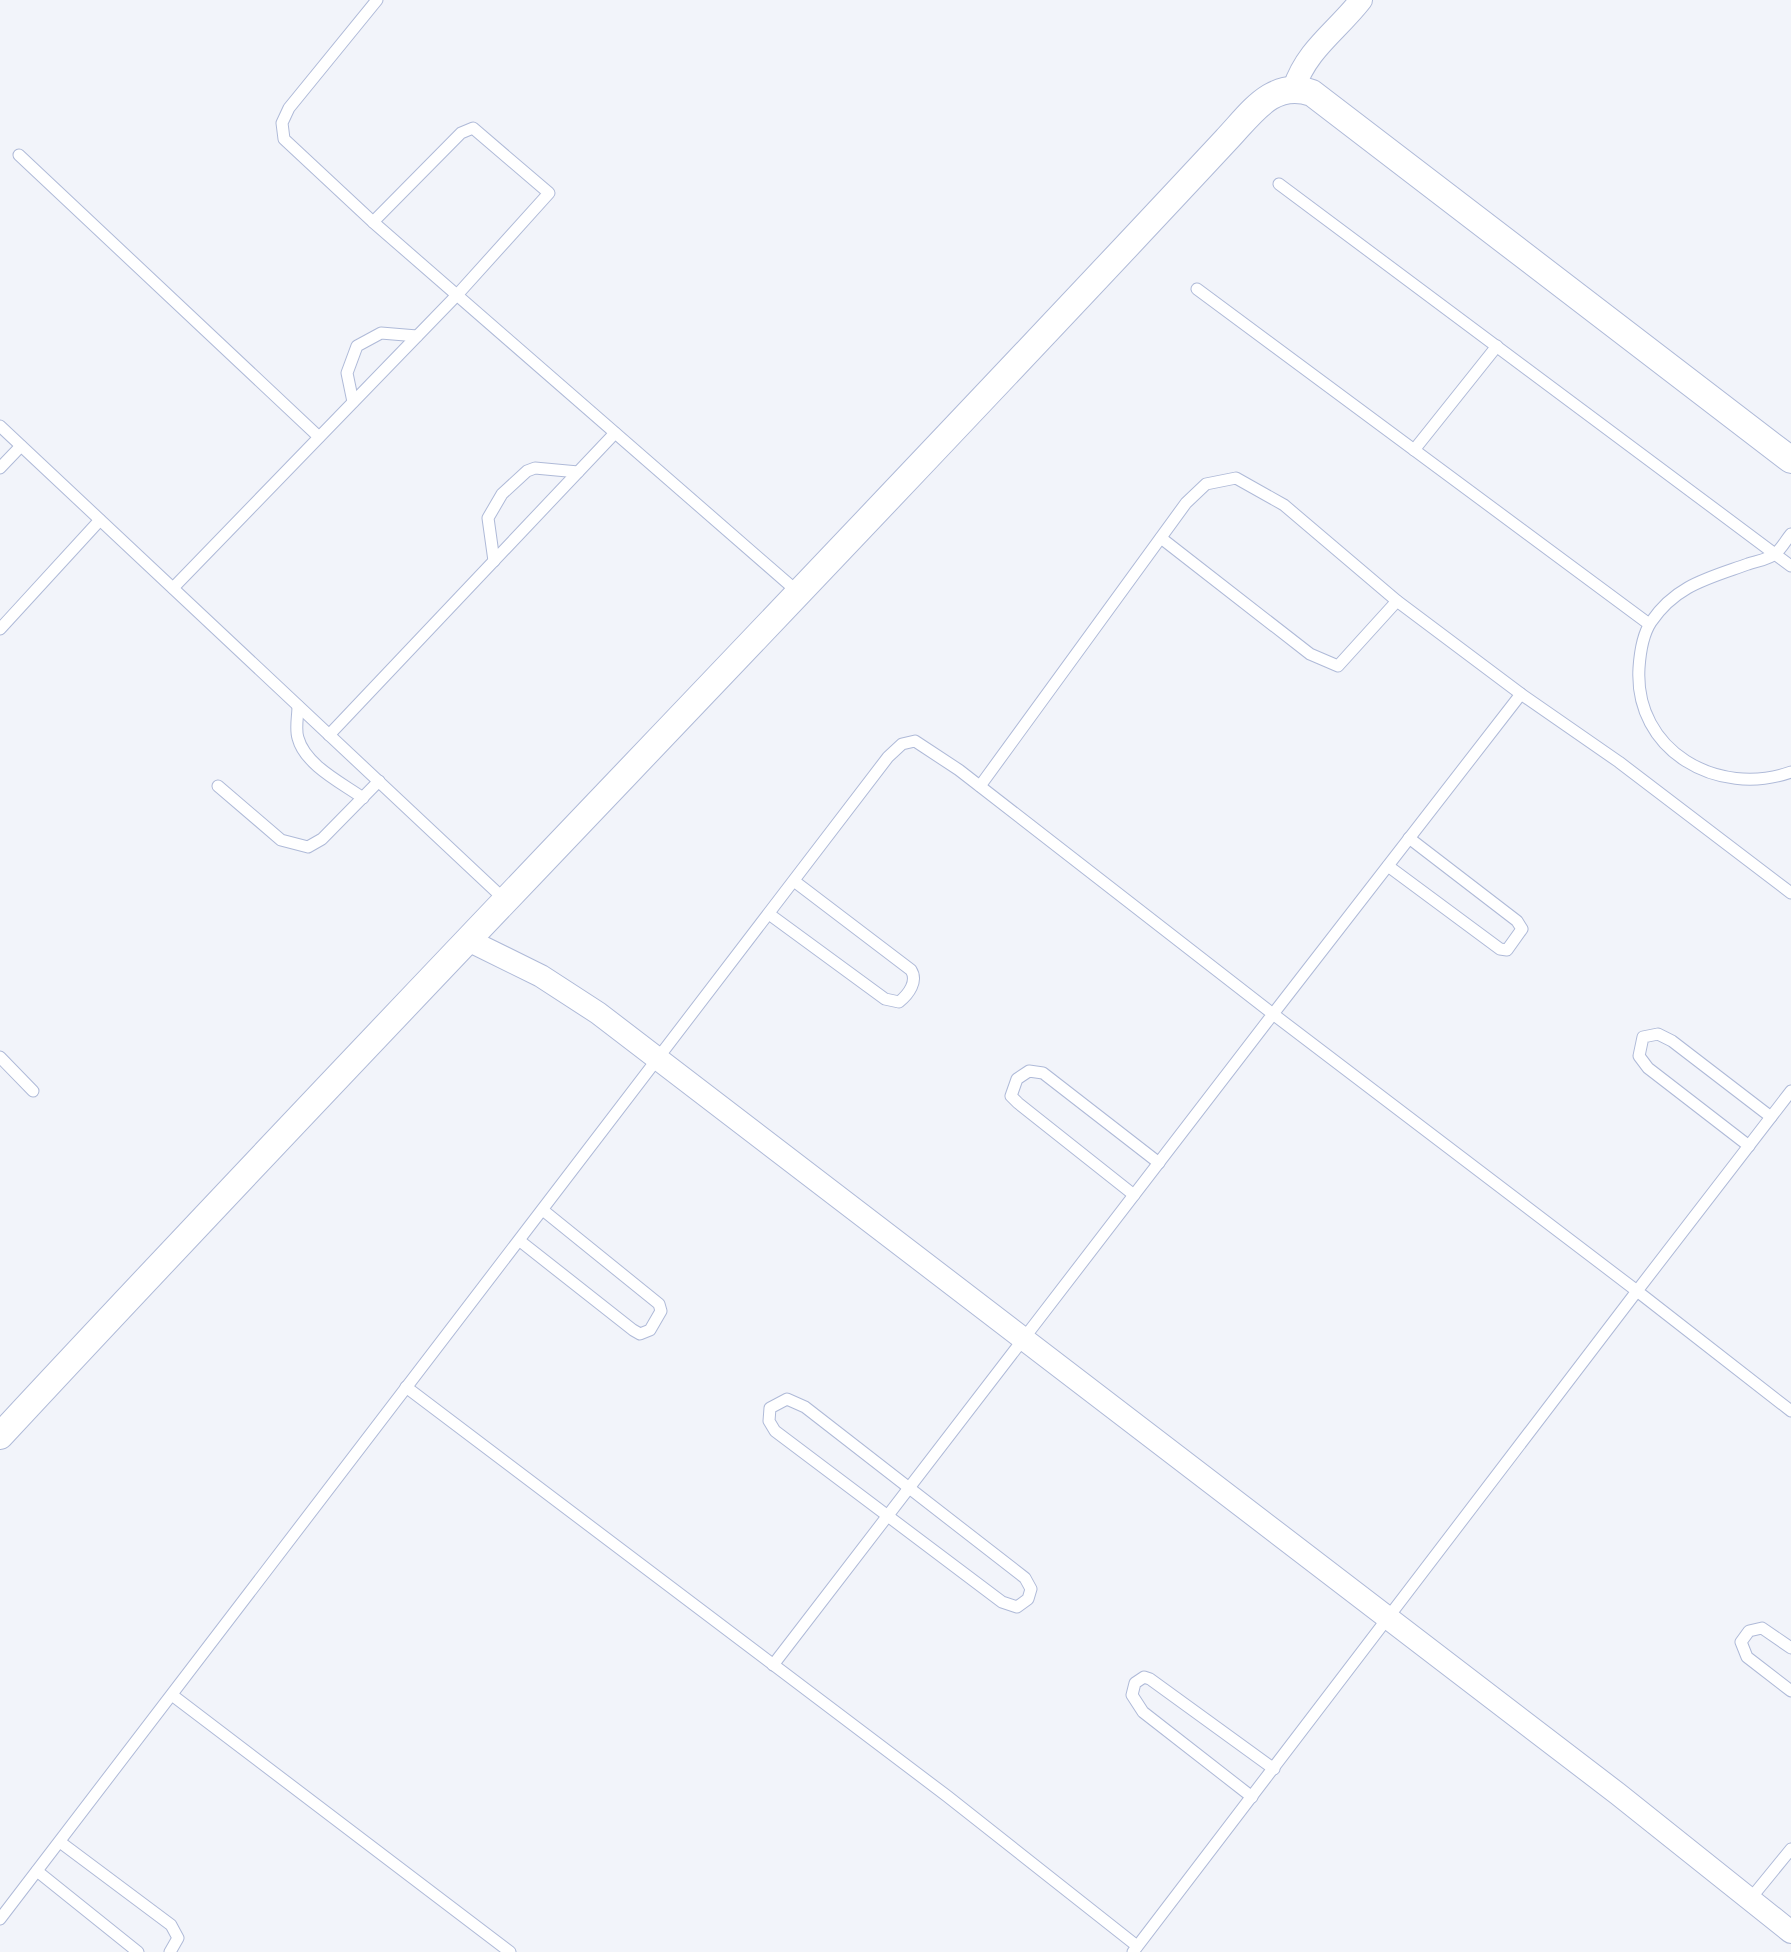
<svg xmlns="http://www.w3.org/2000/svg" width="1791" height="1952" viewBox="0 0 1791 1952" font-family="'Fira Sans Condensed',sans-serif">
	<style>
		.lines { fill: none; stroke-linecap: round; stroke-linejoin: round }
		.service-casing { stroke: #afbad8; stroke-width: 13 }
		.minor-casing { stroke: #afbad8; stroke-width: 24 }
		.tertiary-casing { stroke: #afbad8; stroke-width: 28 }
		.service { stroke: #fff; stroke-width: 11 }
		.minor { stroke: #fff; stroke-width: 22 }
		.tertiary { stroke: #fff; stroke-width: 26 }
	</style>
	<rect width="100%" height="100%" fill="#f2f4fa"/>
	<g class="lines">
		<g class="service-casing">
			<g id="service">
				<path d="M377,0L289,108L282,123L284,139L373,222L799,593"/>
				<path d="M19,155L319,437"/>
				<path d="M1279,184L1791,566"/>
				<path d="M1197,289L1649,624"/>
				<path d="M353,402L347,373L357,346L381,333L417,336"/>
				<path d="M0,426L504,899"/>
				<path d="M1414,450L1497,346"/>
				<path d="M0,468L21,446"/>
				<path d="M1791,534C1786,540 1782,548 1776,553C1770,559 1757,561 1748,564C1709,578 1676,585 1651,622C1643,634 1640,653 1639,668C1634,751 1718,798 1791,772"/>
				<path d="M1161,538L1310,654L1338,666L1397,601"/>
				<path d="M494,561L488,518L502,494L527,471L535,468L578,472"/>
				<path d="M173,588L457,295L549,193L473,128L461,133L373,222"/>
				<path d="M0,629L100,520"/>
				<path d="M298,706C298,716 295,729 298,738C305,765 342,783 363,798"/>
				<path d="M329,735L615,433"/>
				<path d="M218,786L281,840L308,847L322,839L379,781"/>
				<path d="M980,786L1186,503L1206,484L1236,478L1284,505L1397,601L1521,694L1619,762L1791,893"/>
				<path d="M1388,866L1500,949L1507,950L1522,929L1517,921L1409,838"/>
				<path d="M769,914L885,999L899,1002C909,994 918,981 911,970L794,881"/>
				<path d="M0,1057L33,1091"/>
				<path d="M1791,1091L1637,1291L1791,1411"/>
				<path d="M1749,1146L1648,1068L1639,1056L1643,1037L1658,1034L1672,1041L1771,1117"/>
				<path d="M1134,1195L1018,1103L1011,1096L1017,1079L1029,1071L1043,1073L1159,1163"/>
				<path d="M520,1241L633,1330L640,1334L650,1330L661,1311L659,1304L544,1211"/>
				<path d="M406,1387L947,1796L1137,1946"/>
				<path d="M787,1399L805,1407L1025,1578L1031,1589L1028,1599L1017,1607L1002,1602L775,1431L769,1421L770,1408Z"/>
				<path d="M1791,1648L1762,1628L1749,1631L1741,1642L1747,1657L1791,1691"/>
				<path d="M172,1695L510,1952"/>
				<path d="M1252,1797L1143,1712L1132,1695L1135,1683L1144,1677L1150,1679L1274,1769"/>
				<path d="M60,1842L171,1925L178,1938L170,1952"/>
				<path d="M37,1871L138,1952"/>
				<path d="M1751,1898L1791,1849"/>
				<path d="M0,1919L888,757L902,744L915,741L959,770L1273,1014L773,1665"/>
				<path d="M1133,1952L1637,1291L1273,1014L1521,694"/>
			</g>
		</g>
		<g class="minor-casing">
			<g id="minor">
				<path d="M1294,88C1307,49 1337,31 1361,0"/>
				<path d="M470,941L541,976L598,1013L1618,1794L1791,1932"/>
			</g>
		</g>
		<g class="tertiary-casing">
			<path id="tertiary" d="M0,1436C405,1000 821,575 1226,140C1251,114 1272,79 1312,93L1791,460"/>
		</g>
		<use href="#service" class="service"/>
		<use href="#minor" class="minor"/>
		<use href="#tertiary" class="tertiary"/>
	</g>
</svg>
